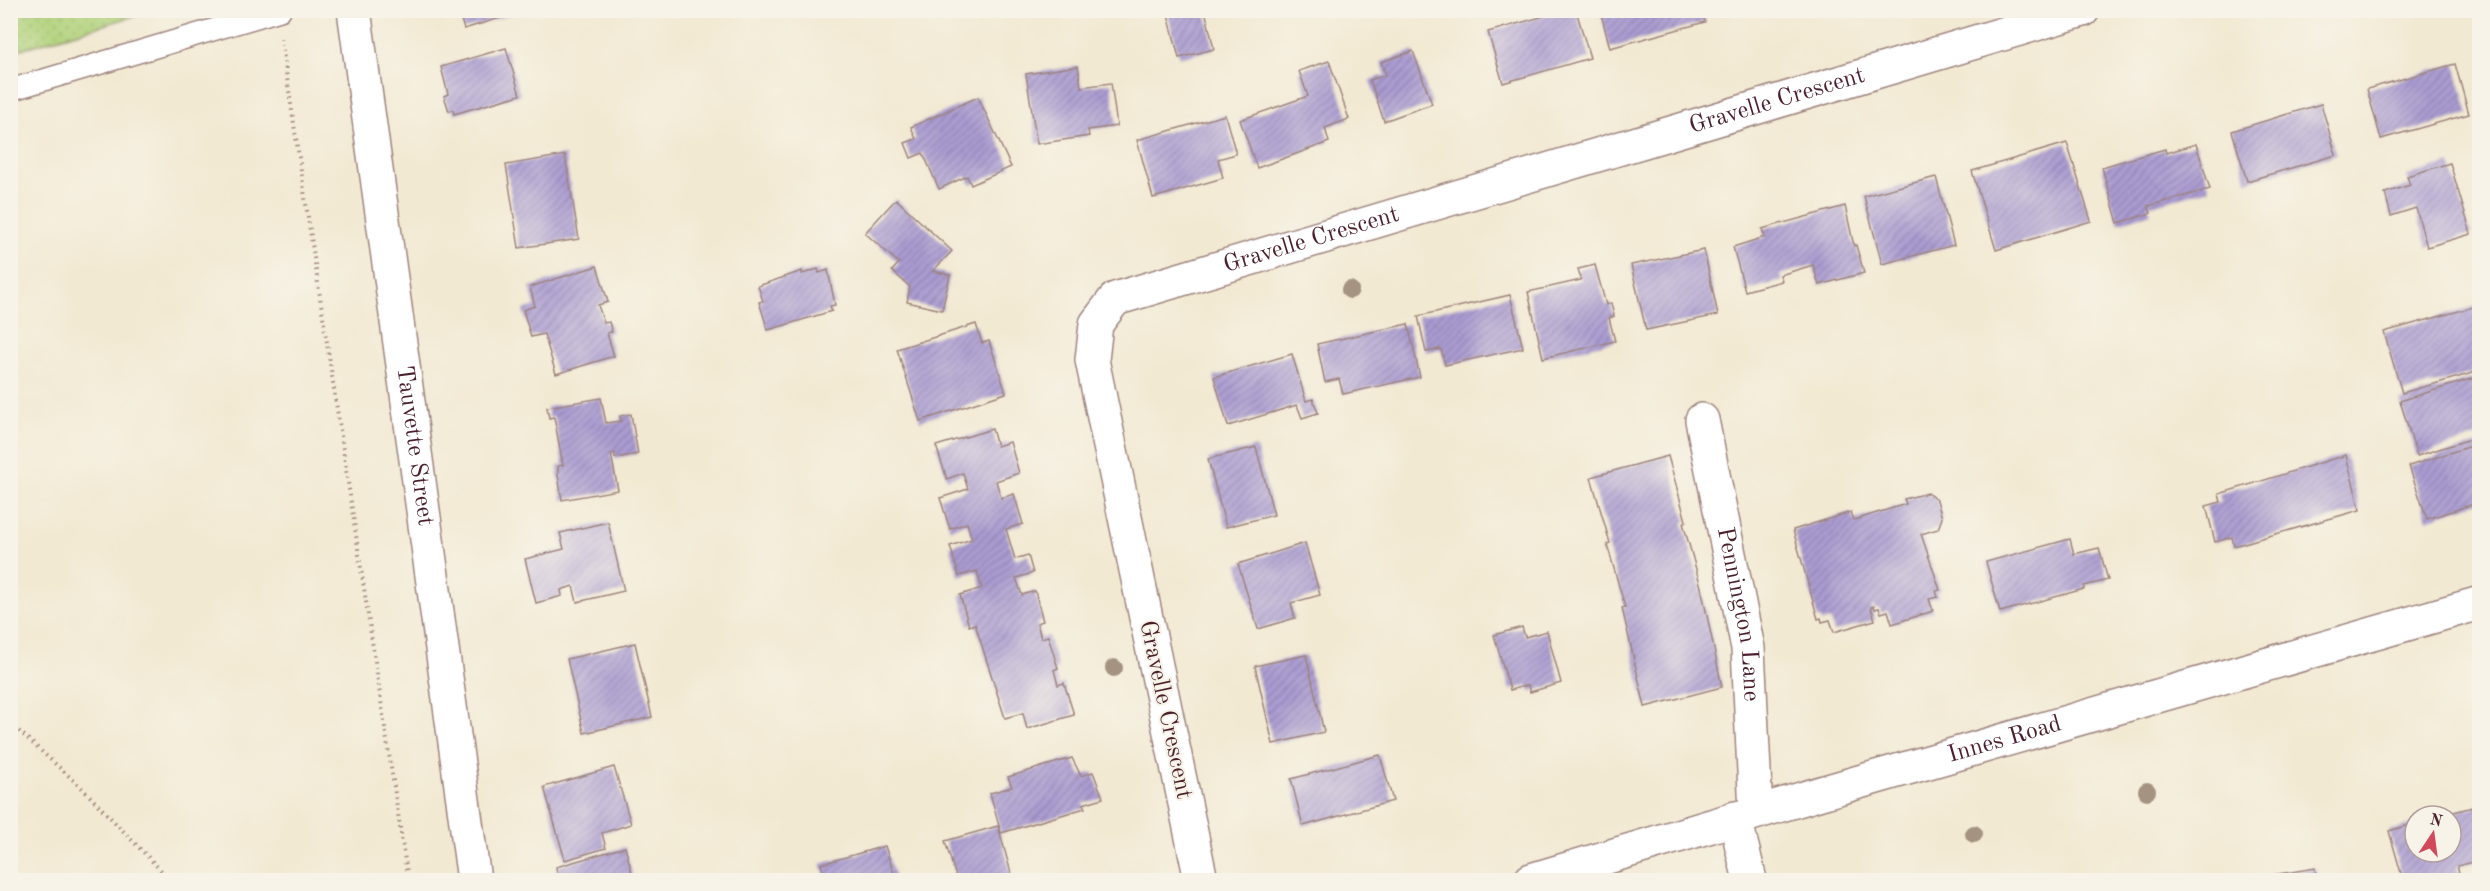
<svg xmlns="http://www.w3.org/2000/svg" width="2490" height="891" viewBox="0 0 2490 891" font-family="'Old Standard TT',serif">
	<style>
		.grass { fill: url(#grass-dots); stroke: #7d7852; stroke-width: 1.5 }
		.building { fill: url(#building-hatch) }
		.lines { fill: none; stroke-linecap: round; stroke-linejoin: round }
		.service-casing { stroke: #9e847e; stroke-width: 24 }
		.minor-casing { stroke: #9e847e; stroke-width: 36 }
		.tertiary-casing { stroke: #9e847e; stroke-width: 36 }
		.path { stroke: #9e847e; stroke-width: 4; stroke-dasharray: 1.5 4.5; stroke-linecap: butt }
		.service { stroke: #fff; stroke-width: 21 }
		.minor { stroke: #fff; stroke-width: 33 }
		.tertiary { stroke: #fff; stroke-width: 33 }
		.tree { fill: #a49381 }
		.labels { text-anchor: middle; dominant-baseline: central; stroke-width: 4.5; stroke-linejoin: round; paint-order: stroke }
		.street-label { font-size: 24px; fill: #4a1f2b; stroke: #f7f3e8 }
	</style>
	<defs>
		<pattern id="grass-dots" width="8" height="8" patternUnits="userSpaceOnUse" patternTransform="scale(1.5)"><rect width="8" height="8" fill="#b0d27a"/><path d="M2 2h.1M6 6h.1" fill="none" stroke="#99b46a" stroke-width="1.8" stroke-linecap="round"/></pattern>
		<pattern id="building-hatch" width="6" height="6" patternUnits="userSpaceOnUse" patternTransform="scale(1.5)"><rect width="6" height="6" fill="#ab9cd2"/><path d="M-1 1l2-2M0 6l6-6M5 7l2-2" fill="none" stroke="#8d7fab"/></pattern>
	</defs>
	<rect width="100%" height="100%" fill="#f7f3e8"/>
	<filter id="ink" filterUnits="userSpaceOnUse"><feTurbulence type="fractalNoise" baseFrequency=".0167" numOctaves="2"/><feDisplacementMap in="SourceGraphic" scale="12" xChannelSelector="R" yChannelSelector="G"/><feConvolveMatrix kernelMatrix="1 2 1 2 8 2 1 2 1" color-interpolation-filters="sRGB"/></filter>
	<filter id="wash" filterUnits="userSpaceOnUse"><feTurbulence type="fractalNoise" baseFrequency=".008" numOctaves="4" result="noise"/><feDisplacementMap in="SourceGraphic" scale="24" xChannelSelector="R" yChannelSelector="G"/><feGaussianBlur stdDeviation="1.35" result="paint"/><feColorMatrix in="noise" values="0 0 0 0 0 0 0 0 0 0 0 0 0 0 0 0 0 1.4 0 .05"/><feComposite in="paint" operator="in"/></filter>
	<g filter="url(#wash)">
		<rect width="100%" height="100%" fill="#f2e9d2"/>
		<path class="grass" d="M11,10H152V11L11,52Z"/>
		<g id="blocks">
			<g class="building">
				<path d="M458,10H523V11L464,29Z"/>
				<path d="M1167,10H1205L1214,49L1179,58Z"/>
				<path d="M1566,10H1576L1590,58L1503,83L1488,32Z"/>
				<path d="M1600,10H1702L1705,22L1610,48Z"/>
				<path d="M1722,10H1738V11L1723,15Z"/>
				<path d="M506,48L520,95L454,114L453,110L449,111L444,96L448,94L441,67Z"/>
				<path d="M1413,51L1432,104L1384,121L1370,80L1386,75L1381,62Z"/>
				<path d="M1329,61L1349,119L1325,128L1329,142L1257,168L1240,120L1308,96L1299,71Z"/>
				<path d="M2455,64L2469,114L2381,139L2367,89Z"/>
				<path d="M1078,66L1081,87L1111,83L1117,126L1088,130L1089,136L1037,144L1026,74Z"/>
				<path d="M978,97L1011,167L971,185L967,176L939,189L923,153L911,158L905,143L916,139L911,127Z"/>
				<path d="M2321,104L2336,155L2247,181L2232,131Z"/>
				<path d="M1225,115L1236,154L1218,159L1223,178L1153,198L1137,140Z"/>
				<path d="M2067,143L2091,221L1996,250L1972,171Z"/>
				<path d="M2196,144L2210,189L2148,206L2151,213L2118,223L2102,167L2165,149L2166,153Z"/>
				<path d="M565,155L579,239L519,248L506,165Z"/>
				<path d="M2450,163L2471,234L2427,247L2416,208L2391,216L2385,193L2410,185L2407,176Z"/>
				<path d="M1936,177L1954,245L1882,264L1864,196Z"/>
				<path d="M896,199L952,251L933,271L950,275L942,310L907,302L910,287L892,271L899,263L865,233Z"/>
				<path d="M1845,206L1854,246L1856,245L1864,273L1819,285L1813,265L1780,275L1782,281L1745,291L1733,247L1765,237L1762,229Z"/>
				<path d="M1704,250L1718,315L1646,330L1631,265Z"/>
				<path d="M1595,265L1606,305L1611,303L1614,316L1609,318L1615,341L1543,358L1528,292L1581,280L1578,269Z"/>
				<path d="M597,266L608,302L598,305L604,323L609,322L612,332L607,333L614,356L556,374L544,334L531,337L523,310L535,306L530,287Z"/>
				<path d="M818,269L819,273L828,270L835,305L830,306L832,311L768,330L759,302L763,301L758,286L802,271V274Z"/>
				<path d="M1510,295L1523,348L1445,365L1441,349L1426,352L1418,316Z"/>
				<path d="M2480,305V371L2402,393L2384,332Z"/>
				<path d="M976,324L982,343L989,341L1006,393L920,421L897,349Z"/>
				<path d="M1408,324L1420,377L1343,394L1339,379L1325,382L1317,344Z"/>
				<path d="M1292,354L1306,401L1313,399L1318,413L1302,418L1297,405L1228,426L1214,377Z"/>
				<path d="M2480,376V436L2417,456L2400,401Z"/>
				<path d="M601,398L606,423L621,421L620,416L631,414L638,454L615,458V453L611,454L618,490L562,500L558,475V466L563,465L554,417L549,418L547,407Z"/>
				<path d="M992,429L997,446L1010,442L1019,473L996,481L1001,498L1014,494L1023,524L1006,529L1015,559L1028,555L1033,573L1016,578L1022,595L1035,591L1043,621L1037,623L1041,638L1048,636L1058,668L1054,670L1058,685L1064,683L1074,715L1027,729L1023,713L1005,718L975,624L969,626L960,595L982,588L977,571L959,576L950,546L972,539L967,523L950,529L940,498L968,489L963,473L947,479L936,446Z"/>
				<path d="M2480,443V502L2427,519L2409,466Z"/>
				<path d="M1256,447L1274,515L1226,527L1208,459Z"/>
				<path d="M2346,455L2360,510L2234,546L2232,537L2215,542L2206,506L2221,502L2219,494Z"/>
				<path d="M1668,456L1686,521L1683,523L1701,587L1722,687L1645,707L1622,608L1625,607L1607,544L1610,543L1591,477Z"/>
				<path d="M1927,493L1937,500L1942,518L1938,529L1921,534L1940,590L1936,591L1938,597L1929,599L1933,611L1892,624L1888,611L1881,613L1879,608L1875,609L1874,606L1871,607L1875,620L1834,632L1830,620L1822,622L1821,618L1818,619L1793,530L1851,512L1854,520L1906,504L1904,499Z"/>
				<path d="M608,522L624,591L577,602L573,586L561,590L562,596L536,603L525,559L564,549L560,533Z"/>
				<path d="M2070,539L2074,554L2099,548L2108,580L2084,586V589L2000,612L1986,562Z"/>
				<path d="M1305,543L1320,595L1291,603L1295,618L1258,629L1238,564Z"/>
				<path d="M1522,627L1525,637L1547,631L1561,683L1530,692L1528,685L1510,690L1494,635Z"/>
				<path d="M635,643L652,717L584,733L567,659Z"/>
				<path d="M1306,655L1324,732L1273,744L1255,666Z"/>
				<path d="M1380,755L1393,801L1303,826L1291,779Z"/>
				<path d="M1072,758L1081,776L1093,772L1103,798L1083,804L1085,808L1001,833L990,793L1012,787L1008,777Z"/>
				<path d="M614,767L631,824L602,833L606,848L565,860L544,787Z"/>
				<path d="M2480,805V860L2457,866L2461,880H2403L2389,831L2415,823V852H2451V816L2443,815Z"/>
				<path d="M998,826L1013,880H957L945,841Z"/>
				<path d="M885,846L896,880H826L821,864Z"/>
				<path d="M625,847L634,880H559L556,867Z"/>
				<path d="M2315,868L2317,880H2248V879Z"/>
			</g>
		</g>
	</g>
	<g filter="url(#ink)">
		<use href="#blocks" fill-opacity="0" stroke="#9e847e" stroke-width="1.5"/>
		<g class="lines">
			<g class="service-casing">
				<path id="service" d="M10,90L280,10"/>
			</g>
			<g class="minor-casing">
				<g id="minor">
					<path id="s1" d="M354,10L474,880"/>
					<path id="s2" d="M1702,420L1748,648L1756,812"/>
					<path d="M1735,818L1750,880"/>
					<path id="s3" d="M1201,880L1092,360L1096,324L1115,299L2083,10"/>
				</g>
			</g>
			<g class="tertiary-casing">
				<g id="tertiary">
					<path id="s4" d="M1531,880L1821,793L2480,603"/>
				</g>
			</g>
			<g class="path">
				<path d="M281,38L408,880"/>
				<path d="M10,723L81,787L170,880"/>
			</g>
			<use href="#service" class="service"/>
			<use href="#minor" class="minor"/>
			<use href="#tertiary" class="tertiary"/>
		</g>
		<g class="tree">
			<circle cx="1350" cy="290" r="9"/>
			<circle cx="1114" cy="668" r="9"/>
			<circle cx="2147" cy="791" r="9"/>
			<circle cx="1974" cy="834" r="9"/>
		</g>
	</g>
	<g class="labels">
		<g class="street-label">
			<text stroke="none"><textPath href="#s3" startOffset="1290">Gravelle Crescent</textPath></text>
			<text stroke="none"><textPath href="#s3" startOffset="804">Gravelle Crescent</textPath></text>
			<text stroke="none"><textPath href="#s1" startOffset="440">Tauvette Street</textPath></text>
			<text stroke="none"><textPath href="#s2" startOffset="198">Pennington Lane</textPath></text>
			<text transform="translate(1165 710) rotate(78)">Gravelle Crescent</text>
			<text stroke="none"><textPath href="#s4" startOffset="494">Innes Road</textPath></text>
		</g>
	</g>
	<rect width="2490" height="891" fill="none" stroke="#f7f3e8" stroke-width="36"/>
	<g transform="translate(2433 834) rotate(13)"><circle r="28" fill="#f7f3e8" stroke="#b29e9c" stroke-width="1.5"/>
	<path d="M0-4.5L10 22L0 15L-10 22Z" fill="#d1495b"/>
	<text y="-9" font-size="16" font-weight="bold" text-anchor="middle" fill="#4a1f2b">N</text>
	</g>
</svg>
